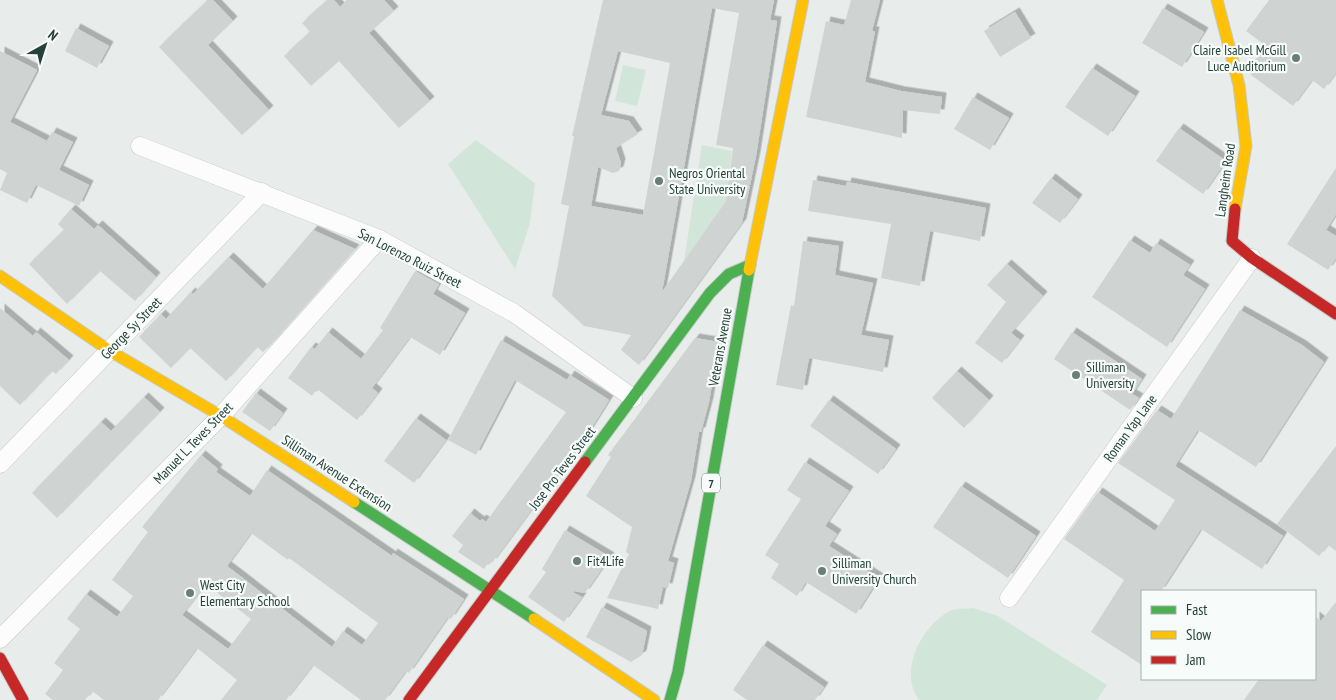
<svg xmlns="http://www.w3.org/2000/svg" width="1336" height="700" viewBox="0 0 1336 700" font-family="'PT Sans Narrow',sans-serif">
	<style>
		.green { fill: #d1e6d8 }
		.building { fill: #cfd4d2; fill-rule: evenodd; filter: url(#shadow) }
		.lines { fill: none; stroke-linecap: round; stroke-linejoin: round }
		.street-casing { stroke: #c5cac8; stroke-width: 19 }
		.fast-casing { stroke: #c3cbc8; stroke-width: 13 }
		.slow-casing { stroke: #c3cbc8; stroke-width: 13 }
		.jam-casing { stroke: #c3cbc8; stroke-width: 13 }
		.street { stroke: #fcfcfc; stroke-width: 18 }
		.fast { stroke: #4caf50; stroke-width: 11 }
		.slow { stroke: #ffc107; stroke-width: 11 }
		.jam { stroke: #c62828; stroke-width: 11 }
		.poi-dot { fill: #697e78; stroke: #f7fbf9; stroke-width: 2 }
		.labels { text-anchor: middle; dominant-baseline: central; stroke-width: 4.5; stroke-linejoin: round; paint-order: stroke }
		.shield { fill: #f7fbf9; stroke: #637a73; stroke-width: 1 }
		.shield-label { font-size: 12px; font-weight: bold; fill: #24423a }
		.poi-label { font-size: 14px; fill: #24423a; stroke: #f7fbf9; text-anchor: start }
		.street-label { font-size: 14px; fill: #24423a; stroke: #f7fbf9 }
	</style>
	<defs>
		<filter id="shadow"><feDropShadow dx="4.5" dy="-4.5" stdDeviation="0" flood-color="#0004"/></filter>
	</defs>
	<rect width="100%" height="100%" fill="#e8edeb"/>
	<g class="green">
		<path d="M623,65L646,70L637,106L615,101Z"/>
		<path d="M476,140L535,183L530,223L515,269L448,164Z"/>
		<path d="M702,145L732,151L726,201L684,261Z"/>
		<path d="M973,608L998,616L1107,685L1097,700H919C898,672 921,626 950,611C956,608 966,609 973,608Z"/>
	</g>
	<g class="building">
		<path d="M208,0H213L233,21L208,45L269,110L242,135L159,47Z"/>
		<path d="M328,0H334L340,7L347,0H384L394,11L369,33L430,101L399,128L339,61L311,86L284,56L310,32L302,23Z"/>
		<path d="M603,0H774L770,20L777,21L756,156L742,223L639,365L621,350L631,335L584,326L552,296L569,206L561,204L574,136H572ZM712,8L739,13L716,145L733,148L726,201L662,292ZM618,51L670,63L643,215L591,206L598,167L613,173L619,171L621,163L616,148L638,134L629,121L601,115Z"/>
		<path d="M851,0H880L872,31H875L865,82L901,91L942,97L940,114L903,110L902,138L806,117L826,21L844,25Z"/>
		<path d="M1269,0H1336V73L1324,89L1312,80L1293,106L1251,75L1249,68L1266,46L1246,31Z"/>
		<path d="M1163,8L1204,32L1182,67L1142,43Z"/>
		<path d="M1015,12L1031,38L1000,57L984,31Z"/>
		<path d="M76,28L109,46L97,68L65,51Z"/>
		<path d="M0,51L37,70L10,122L47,141L52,132L73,142L59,170L89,185L79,206L36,185L27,203L0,190L7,173L0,169Z"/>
		<path d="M1092,68L1135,96L1108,136L1065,107Z"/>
		<path d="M973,97L1009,118L990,150L954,129Z"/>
		<path d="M1179,128L1226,161L1203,194L1156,161Z"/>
		<path d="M1336,168V214L1326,230L1336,236V258L1328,270L1287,244Z"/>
		<path d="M1051,178L1078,199L1060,223L1032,203Z"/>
		<path d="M813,180L846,186L847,182L986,208L980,241L930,231L920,286L881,278L891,224L808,211Z"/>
		<path d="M71,209L94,229L98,225L156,277L135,301L100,271L67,304L29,264L64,230L58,224Z"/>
		<path d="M313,230L355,249L270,345L263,352L257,347L226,381L190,348L171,368L139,337L161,314L166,319L191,292L193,294L229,257L263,289Z"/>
		<path d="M1130,240L1150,253L1156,243L1190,265L1183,275L1205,289L1167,347L1092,297Z"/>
		<path d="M803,241L839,246L835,275L873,283L861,335L889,340L883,372L809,358L803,390L776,385L791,305L794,306Z"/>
		<path d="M1007,264L1043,296L1011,333L1020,340L1002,363L975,343L1006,302L987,285Z"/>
		<path d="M415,271L439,284L433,294L465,313L440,355L410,337L372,388L378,393L357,420L317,389L312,396L288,378L311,347L315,349L328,332L361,359L383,330L380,328Z"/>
		<path d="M0,308L33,336L36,332L69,360L56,374L52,371L20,405L0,386Z"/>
		<path d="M1240,310L1302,345L1324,362L1256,467L1198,430L1175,466L1283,536L1262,569L1201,529L1161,591H1142V665L1091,632L1124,580L1064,539L1098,492L1155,531L1175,500L1118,463L1157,410L1171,419Z"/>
		<path d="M1072,332L1142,379L1132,394L1139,398L1130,410L1054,359Z"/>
		<path d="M695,338L719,342L709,402L701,432H699L691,481L668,561L674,563L668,588L663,587L658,609L607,598L629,554L626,552L632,527L586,496L611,457L608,455Z"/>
		<path d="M501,340L567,380L570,375L609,400L587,435L492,563L490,561L484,569L458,552L463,545L452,536L470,513L480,521L482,519L486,522L566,412L515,380L476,455L448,440Z"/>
		<path d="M957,371L989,400L964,428L932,398Z"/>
		<path d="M256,393L283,413L270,431L242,412Z"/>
		<path d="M144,397L160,412L57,518L32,493L101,422L111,431Z"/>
		<path d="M829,400L896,449L878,474L810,426Z"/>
		<path d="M416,418L446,440L414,483L384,461Z"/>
		<path d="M1336,446V551L1328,545L1319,556L1277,524Z"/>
		<path d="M201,455L218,469L216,472L250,496L267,470L392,556L393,553L464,599L451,619L448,617L409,673L406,671L385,700H361L313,665L286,700H221L237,680L197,648L158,700H104L92,691L85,700H53L45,694L63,670L54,663L80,629L67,619L86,594L117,617L133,596L112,580L148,532L142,527ZM251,533L288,560L289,558L378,623L362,645L343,631L332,647L227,566ZM206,584L251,619L228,649L182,615Z"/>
		<path d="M805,462L849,491L825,526L837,534L829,546L879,578L856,614L806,582L797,596L771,578L779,564L765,555L801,499L787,490Z"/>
		<path d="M961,486L1036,536L1008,578L933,527Z"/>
		<path d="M565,530L610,557L585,593L574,591V593L582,597L564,622L528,597L546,572L542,569Z"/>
		<path d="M1336,602V700H1244L1259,679H1315V616L1321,621Z"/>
		<path d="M602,607L647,631L642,655L631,662L586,637Z"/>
		<path d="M763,645L824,687L815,700H747L733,690Z"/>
	</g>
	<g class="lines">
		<g class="street-casing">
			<g id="street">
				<path d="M140,146L379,239L514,313L633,398"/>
				<path d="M0,464L262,192"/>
				<path d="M1009,598L1252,258"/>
				<path d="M0,639L221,416L379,239"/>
			</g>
		</g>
		<g class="fast-casing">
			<g id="fast">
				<path d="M585,462L710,293L729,274L750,265"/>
				<path d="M354,502L534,619"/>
				<path d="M670,700L678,672L749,270"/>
			</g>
		</g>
		<g class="slow-casing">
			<g id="slow">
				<path d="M1217,0L1239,85L1246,146L1235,209"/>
				<path d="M749,270L803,0"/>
				<path d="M0,276L110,351L221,416L354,502"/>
				<path d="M534,619L654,700"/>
			</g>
		</g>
		<g class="jam-casing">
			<g id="jam">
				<path d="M1235,209L1232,241L1252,258L1336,314"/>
				<path d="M0,658L23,700"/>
				<path d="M409,700L585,462"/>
			</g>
		</g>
		<use href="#street" class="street"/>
		<use href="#fast" class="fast"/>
		<use href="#slow" class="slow"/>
		<use href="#jam" class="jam"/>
	</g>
	<g class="poi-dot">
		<circle cx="1296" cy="58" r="5"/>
		<circle cx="659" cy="181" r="5"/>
		<circle cx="1076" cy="375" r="5"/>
		<circle cx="577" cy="561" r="5"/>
		<circle cx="822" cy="571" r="5"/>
		<circle cx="190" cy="593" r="5"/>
	</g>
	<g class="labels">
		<rect class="shield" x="702" y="473.5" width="18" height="19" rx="4"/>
		<g class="shield-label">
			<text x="711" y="483">7</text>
		</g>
		<g class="poi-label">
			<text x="1286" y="50" text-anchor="end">Claire Isabel McGill<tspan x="1286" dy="16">Luce Auditorium</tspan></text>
			<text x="669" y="173">Negros Oriental<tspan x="669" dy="16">State University</tspan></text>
			<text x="1086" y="367">Silliman<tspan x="1086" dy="16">University</tspan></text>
			<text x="587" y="561">Fit4Life</text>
			<text x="832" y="563">Silliman<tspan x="832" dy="16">University Church</tspan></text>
			<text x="200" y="585">West City<tspan x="200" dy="16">Elementary School</tspan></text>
		</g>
		<g class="street-label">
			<text transform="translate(1225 180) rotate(-82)">Langheim Road</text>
			<text transform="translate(410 258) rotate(27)">San Lorenzo Ruiz Street</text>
			<text transform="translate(131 328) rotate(-46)">George Sy Street</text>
			<text transform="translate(720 347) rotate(-80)">Veterans Avenue</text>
			<text transform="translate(1130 428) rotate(-54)">Roman Yap Lane</text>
			<text transform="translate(193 443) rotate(-46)">Manuel L. Teves Street</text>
			<text transform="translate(562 468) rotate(-53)">Jose Pro Teves Street</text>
			<text transform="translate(337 473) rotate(33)">Silliman Avenue Extension</text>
		</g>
	</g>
	<rect x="1141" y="590" width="175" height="90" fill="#f7fbf9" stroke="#a3b1ad"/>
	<rect x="1151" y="606" width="25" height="8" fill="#4caf50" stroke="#a3b1ad"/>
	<text x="1186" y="615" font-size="15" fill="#24423a">Fast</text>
	<rect x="1151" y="631" width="25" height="8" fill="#ffc107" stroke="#a3b1ad"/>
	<text x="1186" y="640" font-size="15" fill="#24423a">Slow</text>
	<rect x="1151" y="656" width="25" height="8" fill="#c62828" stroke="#a3b1ad"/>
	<text x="1186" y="665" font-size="15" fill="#24423a">Jam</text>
	<g transform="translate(45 45) rotate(39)" stroke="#f7fbf9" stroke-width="4" paint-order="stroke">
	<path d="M0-4L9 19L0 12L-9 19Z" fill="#24423a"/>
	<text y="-8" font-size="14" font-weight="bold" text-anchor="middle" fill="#24423a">N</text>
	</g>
</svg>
